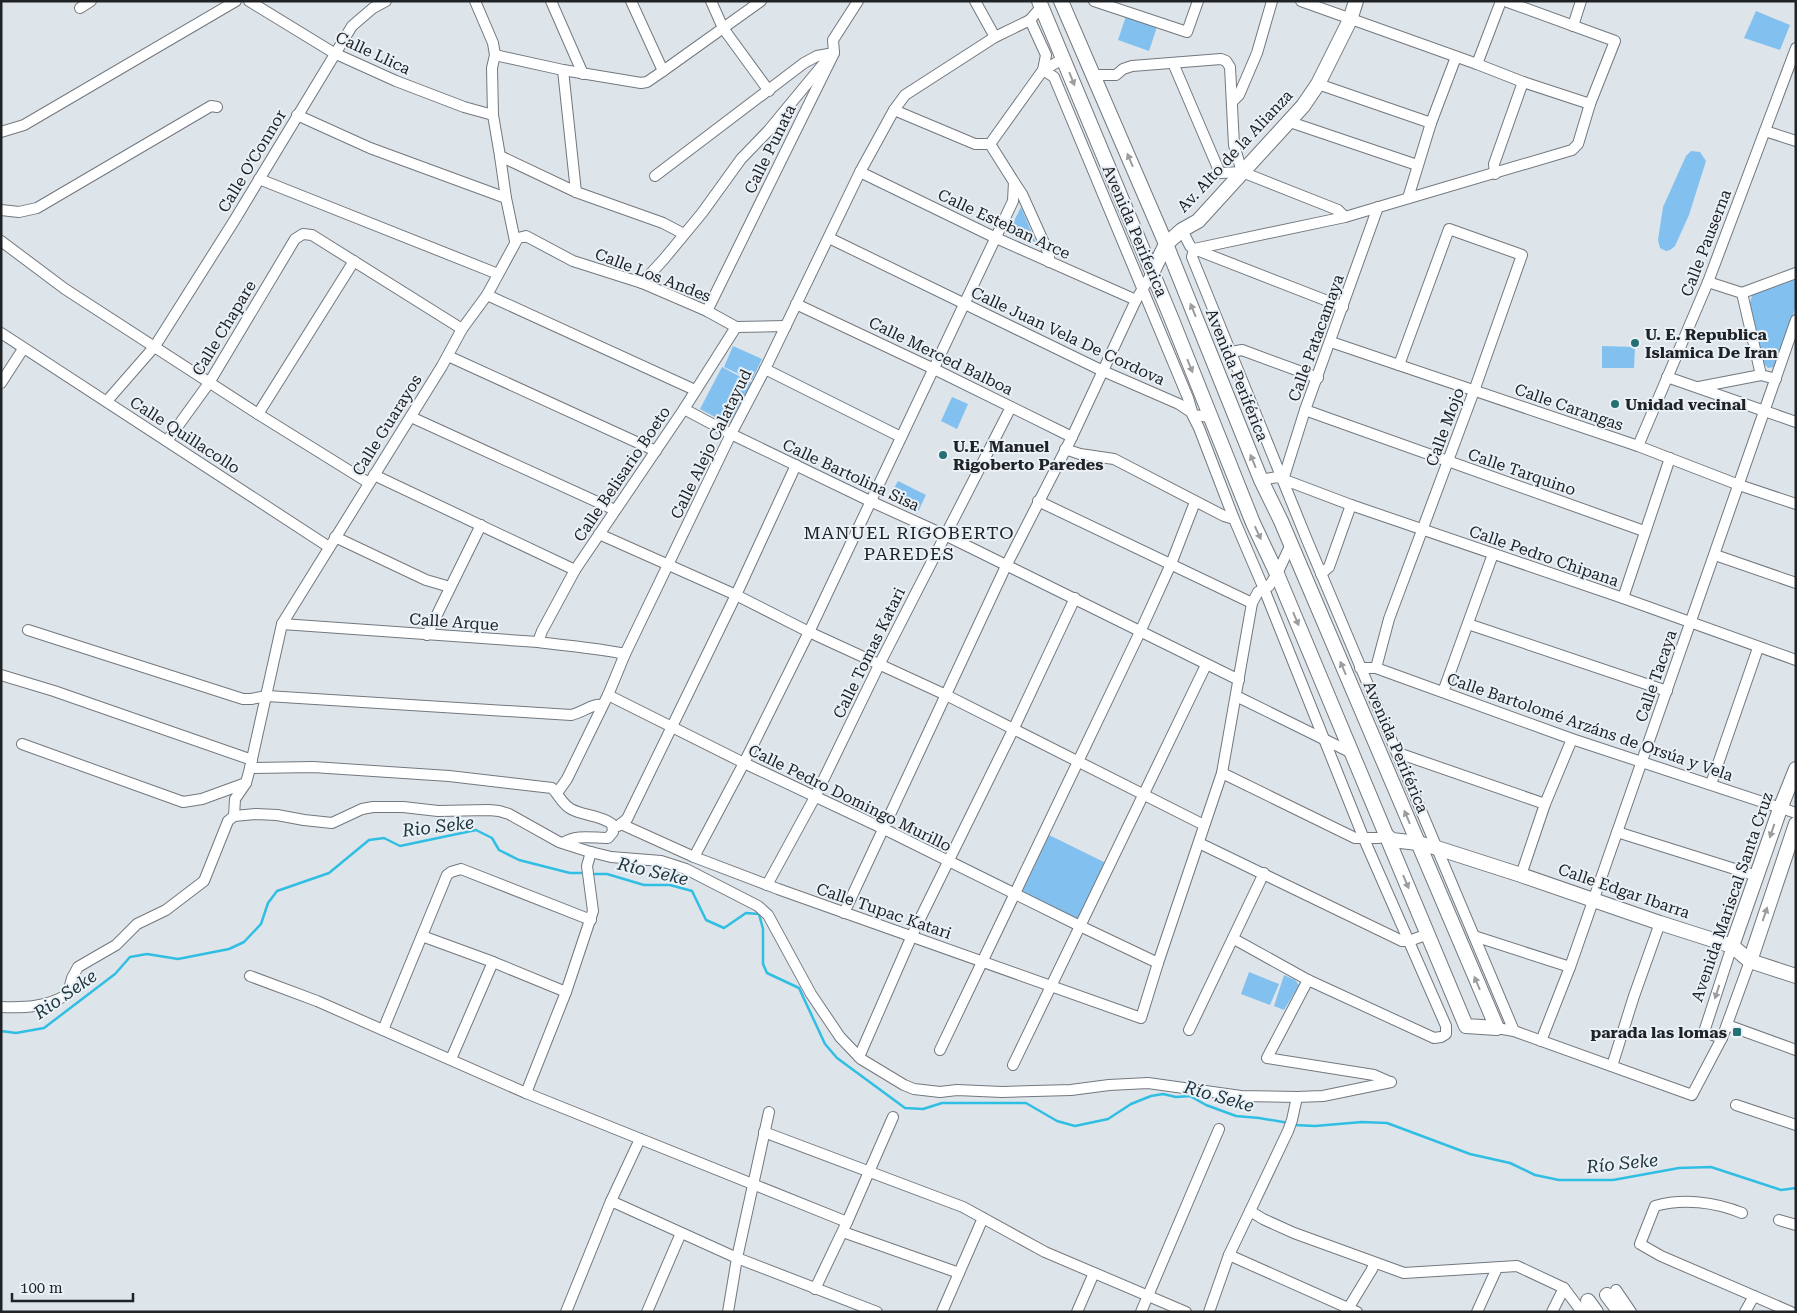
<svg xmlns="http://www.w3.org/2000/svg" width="1797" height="1313" viewBox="0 0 1797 1313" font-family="'Roboto Serif',serif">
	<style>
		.green { fill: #82c1ef }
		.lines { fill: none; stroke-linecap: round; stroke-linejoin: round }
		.stream { stroke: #31bee3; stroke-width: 2.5 }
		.street-casing { stroke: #72787e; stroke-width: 12 }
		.secondary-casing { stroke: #72787e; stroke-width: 16 }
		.street { stroke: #fff; stroke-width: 10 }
		.secondary { stroke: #fff; stroke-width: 14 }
		.oneway { fill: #9b9c9d }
		.poi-dot { fill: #257072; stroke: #eaf1f7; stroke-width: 2 }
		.labels { text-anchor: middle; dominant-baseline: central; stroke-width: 4; stroke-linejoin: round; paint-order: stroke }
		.street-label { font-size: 16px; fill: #202325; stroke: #eaf1f7 }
		.poi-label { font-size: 16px; font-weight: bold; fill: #202325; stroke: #eaf1f7; text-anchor: start }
		.neighbourhood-label { font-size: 18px; letter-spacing: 1px; fill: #202325; stroke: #eaf1f7 }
		.water-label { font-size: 18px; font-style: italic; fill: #20363e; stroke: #eaf1f7 }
	</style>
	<rect width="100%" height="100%" fill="#dde4ea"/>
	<g class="green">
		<path d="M1756,11L1790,25L1780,50L1744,38Z"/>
		<path d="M1126,16L1157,27L1149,51L1118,40Z"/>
		<path d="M1691,151L1700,152L1706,161L1689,215L1675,246L1670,250L1666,251L1660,248L1658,240L1663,207L1686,156Z"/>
		<path d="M1021,207L1036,243L1009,231Z"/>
		<path d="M1796,278V306L1775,367L1768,368L1763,363L1750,303L1752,295Z"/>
		<path d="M733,346L762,359L752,380L724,367Z"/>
		<path d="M1602,346L1635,347L1634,368H1602Z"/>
		<path d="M722,367L752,383L730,425L700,409Z"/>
		<path d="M952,397L968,404L957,429L941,421Z"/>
		<path d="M898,481L926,495L917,514L888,499Z"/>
		<path d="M1047,834L1106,863L1079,920L1020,892Z"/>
		<path d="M1249,972L1279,984L1270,1005L1241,994Z"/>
		<path d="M1284,975L1295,980L1299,985L1284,1010L1274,1006Z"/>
	</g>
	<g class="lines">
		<g class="stream">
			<path d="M595,874H607L644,885H670L692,891L706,920L724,928L746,913L759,914L763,929V964L767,973L799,988L825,1044L837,1058L905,1108L923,1109L942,1103H1026L1057,1121L1075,1126L1108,1119L1131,1104L1151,1096L1163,1094L1176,1097L1190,1096L1206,1105L1236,1116L1259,1118L1289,1123"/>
			<path d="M1,1031L16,1033L44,1028L115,974L130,957L147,954L178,959L229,949L244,942L261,924L268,903L277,891L329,873L369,840L384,838L400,846L476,830L492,838L499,850L519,860L570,873H581"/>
			<path d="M1294,1125L1315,1126L1362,1122L1387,1123L1470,1154L1510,1163L1535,1175L1559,1180H1613L1679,1168L1711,1167L1781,1190L1796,1188"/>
		</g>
		<g class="street-casing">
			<g id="street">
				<path d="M249,1L334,53L396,81L464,107L493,115"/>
				<path d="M475,1L493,43L495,55L492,68L493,115L500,156L506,198L515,241"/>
				<path d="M551,1L583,74"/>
				<path d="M631,1L663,71"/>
				<path d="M711,1L723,28L769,91"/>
				<path d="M975,1L995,37"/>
				<path d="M1094,1L1187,32L1198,1"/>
				<path d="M1301,1L1477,64L1523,82L1590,104"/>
				<path d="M80,8L91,1"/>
				<path d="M1573,26L1581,1"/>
				<path d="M495,55L563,70L641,83L647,82L663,71L761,1"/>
				<path d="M1063,59L1043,70L1054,77L1188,398L1193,415L1211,417"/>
				<path d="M1173,63L1220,173L1242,172L1338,210L1345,217"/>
				<path d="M1477,64L1501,1"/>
				<path d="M563,70L576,192"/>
				<path d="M1093,75H1116L1123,69L1132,66L1221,59L1226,61L1230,67L1234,145L1242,172"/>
				<path d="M1318,84L1431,123"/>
				<path d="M1232,102L1239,95L1257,53L1272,1"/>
				<path d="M894,110L975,144H990"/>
				<path d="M297,115L370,148L506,198"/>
				<path d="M1290,122L1417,165"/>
				<path d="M1765,131L1796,141"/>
				<path d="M1,132L24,125L236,1"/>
				<path d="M990,144L1043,70L1046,55L1030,20L1042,6"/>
				<path d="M500,156L576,192L663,223L684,234"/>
				<path d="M860,172L996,238L1136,300"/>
				<path d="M1495,174L1494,164L1523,82"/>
				<path d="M655,176L804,63L817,56L834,53"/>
				<path d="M259,179L498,274"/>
				<path d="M1014,182L1022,194L1049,254V262"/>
				<path d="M1408,198L1431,123L1456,57"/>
				<path d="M1,210L19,212L37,208L211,106L217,107"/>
				<path d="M1182,230L1190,246L1194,249L1345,217L1572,150L1578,144L1590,104L1615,41L1505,1"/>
				<path d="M829,238L1103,371L1179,404L1191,412L1199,428L1234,519L1264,589L1364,839L1446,1026V1034L1441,1037L1434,1038L1308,980L1234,939"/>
				<path d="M1,241L65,289L258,414L369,483"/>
				<path d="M1708,282L1742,293L1761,375L1776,379"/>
				<path d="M642,283L664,259L702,213L741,159L768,131L825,62"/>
				<path d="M1742,293L1796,273"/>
				<path d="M487,295L695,390"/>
				<path d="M796,304L934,369L1072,437"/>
				<path d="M1343,307L1194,249L1192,257L1307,540L1514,1031"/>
				<path d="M707,311L834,53L833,40L858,1"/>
				<path d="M1,333L329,547"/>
				<path d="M1331,342L1638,446L1739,485L1796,504"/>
				<path d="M1231,352L1242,350L1318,378"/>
				<path d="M448,356L656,451"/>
				<path d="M765,369L901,437"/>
				<path d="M1667,377L1796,422"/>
				<path d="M1,383L23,349"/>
				<path d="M1699,387L1761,375"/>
				<path d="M107,401L155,346L234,221L352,26L373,8L386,1"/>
				<path d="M684,409L731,434L870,501L945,535L1239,680"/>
				<path d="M1305,410L1644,531"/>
				<path d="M258,414L354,261"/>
				<path d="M411,417L615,510"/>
				<path d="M167,441L209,383L295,239L303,234L312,235L462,329"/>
				<path d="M1638,446L1708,282L1796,48"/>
				<path d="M1065,449L1080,454L1114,459L1224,516L1234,519"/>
				<path d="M374,475L575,570"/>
				<path d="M1261,480L1277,477L1351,505L1623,598L1796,660"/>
				<path d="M1283,480L1305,410L1378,207"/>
				<path d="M1038,501L1252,603"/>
				<path d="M599,534L736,595L809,632L946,695L1204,825"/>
				<path d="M335,537L426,580L450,587"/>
				<path d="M1715,555L1796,583"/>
				<path d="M1321,574L1329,567L1351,505"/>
				<path d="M1623,598L1670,458"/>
				<path d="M282,624L538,642C567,646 596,648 625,654"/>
				<path d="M1468,624L1667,691"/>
				<path d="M28,630L243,699H251L267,696L571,715C582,713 593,703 602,705"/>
				<path d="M427,635L481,525"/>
				<path d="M538,642L542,631L575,570L684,409L736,327"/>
				<path d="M1360,668H1376L1389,619L1474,391L1522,255L1449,229L1399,365"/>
				<path d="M1376,668L1572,739L1796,813"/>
				<path d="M1,675L54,691L252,760"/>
				<path d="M1443,692L1493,554"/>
				<path d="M608,695L744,763L882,828L1080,926L1158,963"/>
				<path d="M1236,696L1352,753"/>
				<path d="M22,744L183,802L202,799L246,783"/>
				<path d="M1398,753L1545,804"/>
				<path d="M250,768L313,767L449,776L552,788C559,795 562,804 571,809C584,816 600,815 612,824L613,832L608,838C593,838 576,834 563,843"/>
				<path d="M1222,773L1355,838H1379L1387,836"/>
				<path d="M1711,784L1758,648"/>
				<path d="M557,793L567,779L608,695L625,654L731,434L765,369L860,172L894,110L905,95L995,37L1030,20"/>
				<path d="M234,816L235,799L246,783L250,768L282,624L442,366L462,329L487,295L518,238L526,236L573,261L642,283L707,311L736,327L786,326"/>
				<path d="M621,824L694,857L778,889L1141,1018L1158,963L1222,773L1252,603L1258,592L1269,586L1277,574L1291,544"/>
				<path d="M618,826L627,819L736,595L796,465"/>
				<path d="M1617,832L1757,876"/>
				<path d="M1199,843L1402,941H1409L1428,934"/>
				<path d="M694,857L744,763L809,632L1013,201L1014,182L990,144"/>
				<path d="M1521,875L1545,804L1572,739"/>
				<path d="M767,885L815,797L879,665L1011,407"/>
				<path d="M844,913L1006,566L1072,437L1136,300L1152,273"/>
				<path d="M422,936L493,962L566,992L526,1093"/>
				<path d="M1474,936L1570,967"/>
				<path d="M250,976L317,1001L526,1093L847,1222"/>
				<path d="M1308,980L1267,1058L1374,1075L1390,1082"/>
				<path d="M566,992L593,911L587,866L591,852"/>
				<path d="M1,1007C25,1008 47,1007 68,994L72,978L78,967L116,945L137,924L166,910L204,881L228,821L234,816L256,814L277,815L304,820L332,823L362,809L373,807H403L438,811L489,810L499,811L509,814L559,842L587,851L611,857L661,861L686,869L758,906L768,915L811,994L840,1037L861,1059L904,1085L914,1089L940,1092L957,1090L1002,1092L1071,1090L1109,1085L1148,1083L1241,1096L1297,1097L1323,1096L1391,1082"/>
				<path d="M1727,1025L1796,1050"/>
				<path d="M1497,1028L1514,1031L1692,1095L1722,1038L1750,961"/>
				<path d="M383,1030L447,875L451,872L461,869L591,920"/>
				<path d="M1189,1030L1264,873"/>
				<path d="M1722,1038L1704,1032L1732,946"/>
				<path d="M1541,1041L1570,967L1796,320"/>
				<path d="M940,1050L1140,632L1171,564L1195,502"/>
				<path d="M859,1057L914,931L1013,730L1075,598"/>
				<path d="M451,1059L493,962"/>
				<path d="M1013,1065L1206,665"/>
				<path d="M1612,1066L1634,996L1660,923"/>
				<path d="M1297,1097L1292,1120L1288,1131L1250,1211L1263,1219L1294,1233L1404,1273L1517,1266L1564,1288L1582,1312"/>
				<path d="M1736,1105L1796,1125"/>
				<path d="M764,1132L963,1207L1045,1252L1186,1312"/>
				<path d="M611,1201L737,1258L877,1312"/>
				<path d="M1742,1213C1715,1202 1683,1198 1655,1206L1640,1244L1661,1256L1791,1312"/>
				<path d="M1779,1220L1796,1225"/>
				<path d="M843,1232L959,1273"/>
				<path d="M1229,1255L1357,1312"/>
				<path d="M815,1289L847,1222L893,1117"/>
				<path d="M1616,1290L1631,1312"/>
				<path d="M566,1312L611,1201L640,1139"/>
				<path d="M647,1312L681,1233"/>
				<path d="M728,1312L737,1258L769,1112"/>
				<path d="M942,1312L983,1218"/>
				<path d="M1077,1312L1094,1273"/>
				<path d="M1141,1312L1219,1129"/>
				<path d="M1209,1312L1229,1255L1250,1211"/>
				<path d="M1346,1312L1371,1271L1375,1263"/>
				<path d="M1477,1312L1497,1268"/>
				<path d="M1552,1312L1564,1288"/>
				<path d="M1745,1312L1754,1296"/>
			</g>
		</g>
		<g class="secondary-casing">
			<g id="secondary">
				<path d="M1039,1L1170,315L1253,523L1277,574L1466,1026L1497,1028L1281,521L1261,480L1166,244L1061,1"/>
				<path d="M1152,273L1166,244L1182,230L1198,221L1303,106L1318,84L1350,20L1356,1"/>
				<path d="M1387,836L1392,840L1418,843L1437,848L1521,875L1660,923L1732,946L1750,961L1796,976"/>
				<path d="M1732,946L1780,809L1796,769"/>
				<path d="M1750,961L1796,824"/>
				<path d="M1607,1295L1620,1312"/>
				<path d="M1588,1301L1596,1312"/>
			</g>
		</g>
		<use href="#street" class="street"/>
		<use href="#secondary" class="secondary"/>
	</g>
	<defs><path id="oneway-solid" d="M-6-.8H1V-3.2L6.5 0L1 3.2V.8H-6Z" transform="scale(1.25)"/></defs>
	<g class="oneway">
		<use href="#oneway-solid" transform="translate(1072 79) rotate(68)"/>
		<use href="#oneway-solid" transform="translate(1130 160) rotate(-113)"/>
		<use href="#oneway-solid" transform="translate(1193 310) rotate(-112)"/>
		<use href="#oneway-solid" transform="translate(1190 366) rotate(68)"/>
		<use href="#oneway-solid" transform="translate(1253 461) rotate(-112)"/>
		<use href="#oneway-solid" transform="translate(1258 533) rotate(65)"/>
		<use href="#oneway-solid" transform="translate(1296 619) rotate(67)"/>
		<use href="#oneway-solid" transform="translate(1343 668) rotate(-113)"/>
		<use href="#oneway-solid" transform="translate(1407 817) rotate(-113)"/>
		<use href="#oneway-solid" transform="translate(1772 831) rotate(109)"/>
		<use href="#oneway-solid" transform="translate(1406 882) rotate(67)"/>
		<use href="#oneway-solid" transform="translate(1765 914) rotate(-71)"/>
		<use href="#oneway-solid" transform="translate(1477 983) rotate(-113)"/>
		<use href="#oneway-solid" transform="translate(1717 992) rotate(108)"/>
	</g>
	<g class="poi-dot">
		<circle cx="1635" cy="343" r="5"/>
		<circle cx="1615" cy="404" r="5"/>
		<circle cx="943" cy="455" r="5"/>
		<rect x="1732" y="1027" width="10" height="10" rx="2.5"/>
	</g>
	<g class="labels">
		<g class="street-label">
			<text transform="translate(373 53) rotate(25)">Calle Llica</text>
			<text transform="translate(770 149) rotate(-64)">Calle Punata</text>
			<text transform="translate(1235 151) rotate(-47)">Av. Alto de la Alianza</text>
			<text transform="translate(252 161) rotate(-59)">Calle O'Connor</text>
			<text transform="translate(1004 224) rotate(25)">Calle Esteban Arce</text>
			<text transform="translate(1135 231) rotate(67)">Avenida Periferica</text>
			<text transform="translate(1706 243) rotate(-69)">Calle Pauserna</text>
			<text transform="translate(653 275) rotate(21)">Calle Los Andes</text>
			<text transform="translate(224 328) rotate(-59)">Calle Chapare</text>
			<text transform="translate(1068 336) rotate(25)">Calle Juan Vela De Cordova</text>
			<text transform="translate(1316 338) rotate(-70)">Calle Patacamaya</text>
			<text transform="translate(941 356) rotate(26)">Calle Merced Balboa</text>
			<text transform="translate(1237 375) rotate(68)">Avenida Periférica</text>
			<text transform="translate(1569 407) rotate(19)">Calle Carangas</text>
			<text transform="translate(387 425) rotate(-58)">Calle Guarayos</text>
			<text transform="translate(1445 427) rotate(-70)">Calle Mojo</text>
			<text transform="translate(185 435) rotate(33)">Calle Quillacollo</text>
			<text transform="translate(711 444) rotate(-64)">Calle Alejo Calatayud</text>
			<text transform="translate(1522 472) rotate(19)">Calle Tarquino</text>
			<text transform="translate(622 474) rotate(-56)">Calle Belisario Boeto</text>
			<text transform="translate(851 475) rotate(25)">Calle Bartolina Sisa</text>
			<text transform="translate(1544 556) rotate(19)">Calle Pedro Chipana</text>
			<text transform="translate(454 622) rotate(4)">Calle Arque</text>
			<text transform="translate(869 653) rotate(-64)">Calle Tomas Katari</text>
			<text transform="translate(1656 676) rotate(-71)">Calle Tacaya</text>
			<text transform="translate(1590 727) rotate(19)">Calle Bartolomé Arzáns de Orsúa y Vela</text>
			<text transform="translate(1396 747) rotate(67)">Avenida Periférica</text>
			<text transform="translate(850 798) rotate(26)">Calle Pedro Domingo Murillo</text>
			<text transform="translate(1624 891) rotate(19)">Calle Edgar Ibarra</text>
			<text transform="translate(1732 897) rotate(-71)">Avenida Mariscal Santa Cruz</text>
			<text transform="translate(884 911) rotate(19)">Calle Tupac Katari</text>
		</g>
		<g class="poi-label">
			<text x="1645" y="334">U. E. Republica<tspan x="1645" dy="18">Islamica De Iran</tspan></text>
			<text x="1625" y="404">Unidad vecinal</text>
			<text x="953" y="446">U.E. Manuel<tspan x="953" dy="18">Rigoberto Paredes</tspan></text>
			<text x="1727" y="1032" text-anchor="end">parada las lomas</text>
		</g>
		<g class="neighbourhood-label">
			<text x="909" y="532">MANUEL RIGOBERTO<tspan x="909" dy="21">PAREDES</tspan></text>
		</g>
		<g class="water-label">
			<text transform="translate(438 826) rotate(-7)">Rio Seke</text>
			<text transform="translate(653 871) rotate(13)">Río Seke</text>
			<text transform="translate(65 994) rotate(-35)">Rio Seke</text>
			<text transform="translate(1219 1096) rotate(16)">Río Seke</text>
			<text transform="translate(1622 1163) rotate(-6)">Río Seke</text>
		</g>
	</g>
	<rect width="1797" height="1313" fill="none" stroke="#202325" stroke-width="5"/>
	<path d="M12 1293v8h121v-8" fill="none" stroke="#202325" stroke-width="2.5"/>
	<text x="20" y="1293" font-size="15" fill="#202325" stroke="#eaf1f7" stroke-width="4" paint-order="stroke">100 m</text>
</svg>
